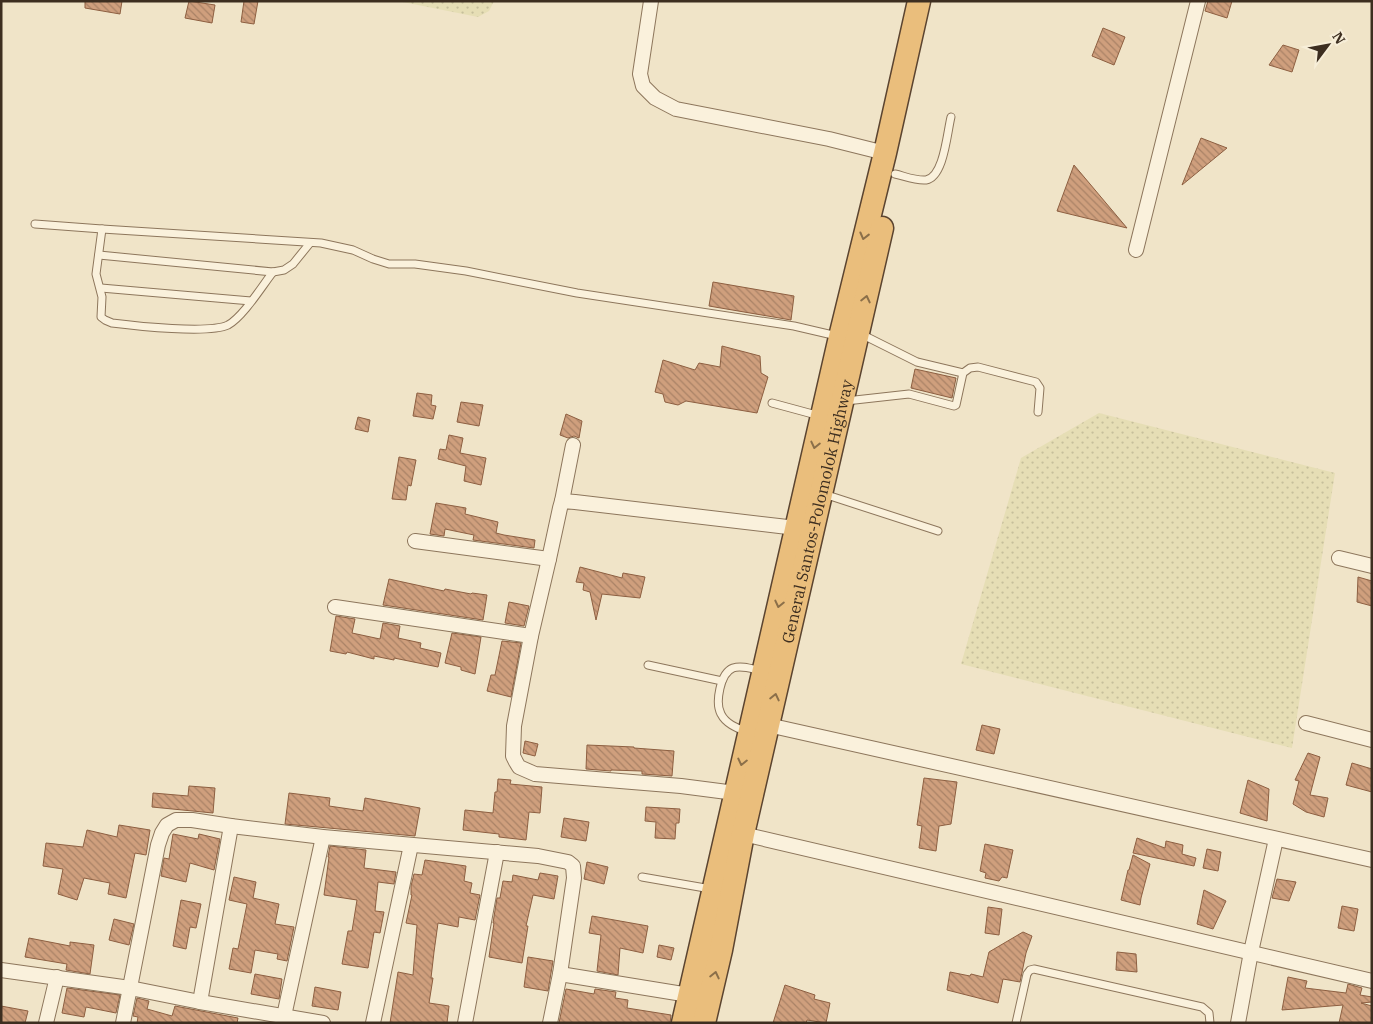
<svg xmlns="http://www.w3.org/2000/svg" width="1373" height="1024" viewBox="0 0 1373 1024" font-family="'IBM Plex Serif',serif">
	<style>
		.farmland { fill: url(#farmland-dots) }
		.building { fill: url(#building-back-hatch); stroke: #8d5f41 }
		.lines { fill: none; stroke-linecap: round; stroke-linejoin: round }
		.service-casing { stroke: #8d765c; stroke-width: 9 }
		.minor-casing { stroke: #8d765c; stroke-width: 16 }
		.trunk-casing { stroke: #5b4430; stroke-width: 25 }
		.service { stroke: #faf1dc; stroke-width: 7 }
		.minor { stroke: #faf1dc; stroke-width: 14 }
		.trunk { stroke: #eabe7c; stroke-width: 22 }
		.oneway { stroke: #8b6f49 }
		.labels { text-anchor: middle; dominant-baseline: central; stroke-width: 4.5; stroke-linejoin: round; paint-order: stroke }
		.street-label { font-size: 16px; fill: #3d2e20; stroke: #f7eed8 }
	</style>
	<defs>
		<pattern id="farmland-dots" width="8" height="8" patternUnits="userSpaceOnUse" patternTransform="scale(1.25)"><rect width="8" height="8" fill="#e6deb5"/><path d="M2 2h.1M6 6h.1" fill="none" stroke="#c6bf9b" stroke-width="1.8" stroke-linecap="round"/></pattern>
		<pattern id="building-back-hatch" width="6" height="6" patternUnits="userSpaceOnUse" patternTransform="scale(1.25)"><rect width="6" height="6" fill="#cf9f7d"/><path d="M-1 5l2 2M0 0l6 6M5-1l2 2" fill="none" stroke="#a98266"/></pattern>
	</defs>
	<rect width="100%" height="100%" fill="#f0e4c8"/>
	<g class="farmland">
		<path d="M398,1H494L489,11L478,17Z"/>
		<path d="M1099,413L1335,473L1292,748L961,664L1021,458Z"/>
	</g>
	<g class="building">
		<path d="M85,1H122L120,14L85,8Z"/>
		<path d="M189,1L215,5L212,23L185,18Z"/>
		<path d="M244,1H258L254,24L241,22Z"/>
		<path d="M1208,1H1232L1227,18L1205,11Z"/>
		<path d="M1103,28L1125,37L1114,65L1092,56Z"/>
		<path d="M1283,45L1299,50L1292,72L1269,65Z"/>
		<path d="M1201,138L1227,148L1182,185Z"/>
		<path d="M1074,165L1127,228L1057,211Z"/>
		<path d="M713,282L794,296L791,320L709,306Z"/>
		<path d="M722,346L760,356L761,373L768,377L757,413L686,401L678,405L665,402L663,394L655,392L663,360L695,370L699,363L720,367Z"/>
		<path d="M915,369L956,378L952,398L911,388Z"/>
		<path d="M417,393L432,395L431,405L436,406L433,419L413,416Z"/>
		<path d="M461,402L483,405L479,426L457,422Z"/>
		<path d="M566,414L582,421L579,438L574,436L568,438L560,435Z"/>
		<path d="M358,417L370,420L368,432L355,429Z"/>
		<path d="M449,435L463,438L460,453L486,458L481,485L464,481L466,466L438,459L440,449L446,450Z"/>
		<path d="M399,457L416,460L411,486L408,485L406,500L392,499Z"/>
		<path d="M436,503L466,508L465,514L498,522L496,533L504,535L535,540L534,548L473,540L474,535L445,529L444,536L430,534Z"/>
		<path d="M580,567L622,578L623,573L645,577L640,598L602,594L596,620L590,592L583,590L584,583L576,582Z"/>
		<path d="M1358,577L1372,581V606L1357,602Z"/>
		<path d="M389,579L444,591L445,589L471,594L472,593L487,595L483,620L383,605Z"/>
		<path d="M509,602L529,606L524,626L505,623Z"/>
		<path d="M336,616L355,619L352,633L380,639L383,623L400,626L398,638L421,643L420,648L441,653L438,667L394,658V660L374,656V659L347,652L346,654L330,651Z"/>
		<path d="M452,633L481,637L475,674L461,670V667L445,663Z"/>
		<path d="M502,641L521,643L511,697L487,691L491,675H495Z"/>
		<path d="M982,725L1000,729L994,754L976,750Z"/>
		<path d="M525,741L538,744L535,756L523,753Z"/>
		<path d="M587,745L634,747V748L674,751L672,776L642,774V771L611,770V771L586,769Z"/>
		<path d="M1308,753L1320,757L1310,795L1328,798L1324,817L1306,812L1293,804L1299,781L1295,780Z"/>
		<path d="M1352,763L1372,769V792L1346,785Z"/>
		<path d="M924,778L957,782L951,824L939,826L936,851L919,848L922,826L917,825Z"/>
		<path d="M498,779L511,780L510,784L542,787L540,813L529,812L526,840L499,837V834L463,830L465,810L493,813L495,792H497Z"/>
		<path d="M1248,780L1269,789L1267,821L1240,813Z"/>
		<path d="M189,786L215,788L213,813L152,807L153,793L188,796Z"/>
		<path d="M289,793L330,798L329,806L363,811L365,798L420,808L415,836L285,824Z"/>
		<path d="M646,807L680,809L679,823H676L675,839L655,838L656,822L645,821Z"/>
		<path d="M564,818L589,822L586,841L561,837Z"/>
		<path d="M119,825L150,830L146,855L135,853L126,898L108,894L110,883L84,878L77,900L58,894L63,869L43,866L46,843L83,847L87,830L117,837Z"/>
		<path d="M173,834L198,839L199,834L220,839L214,870L190,863L186,882L161,876L164,858L169,859Z"/>
		<path d="M1137,838L1165,848L1166,841L1183,845L1182,854L1196,858L1194,866L1133,853Z"/>
		<path d="M985,844L1013,850L1007,878L1002,877L999,881L985,878L986,873L980,871Z"/>
		<path d="M330,846L366,850L364,868L396,872L394,884L378,882L375,911L384,912L380,933L374,932L368,968L342,964L348,931H352L357,900L324,895L329,857H328Z"/>
		<path d="M1207,849L1221,852L1218,871L1203,868Z"/>
		<path d="M1133,855L1150,864L1141,898L1140,905L1121,900L1128,870H1129Z"/>
		<path d="M425,860L466,866L464,881L472,883L470,893L480,895L475,920L459,917L458,927L438,923L434,952L431,978H433L429,1003L449,1006L447,1023H390L398,972L413,975L417,925L406,923L412,895H411V886L414,874L422,875Z"/>
		<path d="M587,862L608,867L604,884L584,879Z"/>
		<path d="M540,873L558,876L554,899L533,895L526,926H528L522,963L489,957L494,923H493L497,898H500L503,881L512,882L513,875L538,880Z"/>
		<path d="M234,877L256,882L253,898L279,904L275,924L294,927L287,961L277,959L278,954L255,950L251,973L229,969L233,948L238,949L247,904L229,900Z"/>
		<path d="M1277,879L1296,882L1289,901L1272,898Z"/>
		<path d="M1204,890L1226,901L1213,929L1197,924Z"/>
		<path d="M181,900L201,904L196,928L190,927L186,949L173,946Z"/>
		<path d="M1342,906L1358,909L1354,931L1338,928Z"/>
		<path d="M988,907L1002,909L999,935L985,933Z"/>
		<path d="M592,916L648,926L643,953L620,948L618,975L597,971L601,935L589,933Z"/>
		<path d="M114,919L134,924L129,945L109,940Z"/>
		<path d="M1023,932L1032,936L1026,953L1020,982L1003,979L998,1003L947,990L950,972L970,976L971,974L983,977L989,952Z"/>
		<path d="M29,938L70,946V942L94,945L90,974L66,970L67,964L25,957Z"/>
		<path d="M659,945L674,948L671,960L657,957Z"/>
		<path d="M1117,952L1136,954L1137,972L1116,970Z"/>
		<path d="M528,957L553,961L548,991L524,987Z"/>
		<path d="M255,974L282,979L279,999L251,994Z"/>
		<path d="M1288,977L1307,981L1305,988L1346,993L1348,984L1362,988L1360,995L1372,997V1002L1361,1003L1372,1006V1023H1339L1343,1005L1282,1010Z"/>
		<path d="M785,985L815,995L814,999L830,1003L826,1023L807,1020L806,1023H773Z"/>
		<path d="M315,987L341,992L338,1010L312,1006Z"/>
		<path d="M67,988L120,995L116,1013L86,1007L84,1017L62,1013Z"/>
		<path d="M566,989L594,994L595,989L616,992L615,998L628,1000L627,1008L671,1015L670,1023H559Z"/>
		<path d="M137,998L149,1001L147,1009L172,1016L175,1006L238,1018L237,1023H137L138,1017L133,1016Z"/>
		<path d="M1,1006L28,1011L25,1023H1Z"/>
	</g>
	<g class="lines">
		<g class="service-casing">
			<g id="service">
				<path d="M895,174C904,176 916,181 926,180C944,177 947,133 951,117"/>
				<path d="M35,224L102,229L321,243L353,250L373,259L389,264H415L466,271L577,293L794,326L837,336"/>
				<path d="M102,229L96,274L102,297L101,317L105,320L112,323C136,326 209,334 228,325C243,317 262,286 273,272"/>
				<path d="M99,255L273,272L284,270L293,264L310,243"/>
				<path d="M101,288L251,301"/>
				<path d="M861,334L917,362L963,373"/>
				<path d="M846,401L909,394L954,406L956,405L963,373L970,368L978,367L1036,382L1040,388L1038,412"/>
				<path d="M772,403L820,416"/>
				<path d="M824,494L938,531"/>
				<path d="M648,665L722,681"/>
				<path d="M747,732C737,728 726,724 721,714C715,703 720,673 733,668C742,665 752,669 761,671"/>
				<path d="M642,877L711,889"/>
				<path d="M1016,1023L1027,974L1030,970L1034,969L1202,1007L1209,1013L1210,1023"/>
			</g>
		</g>
		<g class="minor-casing">
			<g id="minor">
				<path d="M651,1L640,74L643,86L655,98L676,109L829,139L885,153"/>
				<path d="M1136,250L1198,1"/>
				<path d="M562,501L573,445"/>
				<path d="M415,541L549,559"/>
				<path d="M1339,558L1372,566"/>
				<path d="M335,607L531,636"/>
				<path d="M1306,723L1372,740"/>
				<path d="M768,725L1372,860"/>
				<path d="M735,793L681,786L535,774L519,767L516,762L513,756L514,726L531,636L549,559L560,508L562,501L575,502L796,528"/>
				<path d="M743,834L1372,981"/>
				<path d="M1,970L130,988L200,1002L323,1023"/>
				<path d="M560,974L689,995"/>
				<path d="M200,1002L231,826"/>
				<path d="M284,1016L323,837"/>
				<path d="M46,1023L57,977"/>
				<path d="M123,1023L158,845L162,833L167,825L176,820H192L231,826L323,837L538,856L568,862L573,866L574,878L560,974L550,1023"/>
				<path d="M373,1023L411,845"/>
				<path d="M465,1023L497,852"/>
				<path d="M1238,1023L1251,952L1276,839"/>
			</g>
		</g>
		<g class="trunk-casing">
			<g id="trunk">
				<path d="M683,1023L840,337L885,153L919,1"/>
				<path id="s1" d="M704,1023L721,950L743,834L882,228"/>
			</g>
		</g>
		<use href="#service" class="service"/>
		<use href="#minor" class="minor"/>
		<use href="#trunk" class="trunk"/>
	</g>
	<defs><path id="oneway-chevron" d="M-2-3.5L2.5 0L-2 3.5" fill="none" stroke-width="1.6" stroke-linecap="round" stroke-linejoin="round" transform="scale(1.25)"/></defs>
	<g class="oneway">
		<use href="#oneway-chevron" transform="translate(864 236) rotate(104)"/>
		<use href="#oneway-chevron" transform="translate(866 299) rotate(-77)"/>
		<use href="#oneway-chevron" transform="translate(815 445) rotate(103)"/>
		<use href="#oneway-chevron" transform="translate(779 604) rotate(103)"/>
		<use href="#oneway-chevron" transform="translate(775 697) rotate(-77)"/>
		<use href="#oneway-chevron" transform="translate(742 762) rotate(103)"/>
		<use href="#oneway-chevron" transform="translate(715 975) rotate(-77)"/>
	</g>
	<g class="labels">
		<g class="street-label">
			<text stroke="none"><textPath href="#s1" startOffset="524">General Santos-Polomolok Highway</textPath></text>
		</g>
	</g>
	<rect width="1373" height="1024" fill="none" stroke="#3d2e20" stroke-width="5"/>
	<g transform="translate(1328 45) rotate(58)" stroke="#f7eed8" stroke-width="4" paint-order="stroke">
	<path d="M0-4L9 19L0 12L-9 19Z" fill="#3d2e20"/>
	<text y="-8" font-size="14" font-weight="bold" text-anchor="middle" fill="#3d2e20">N</text>
	</g>
</svg>
